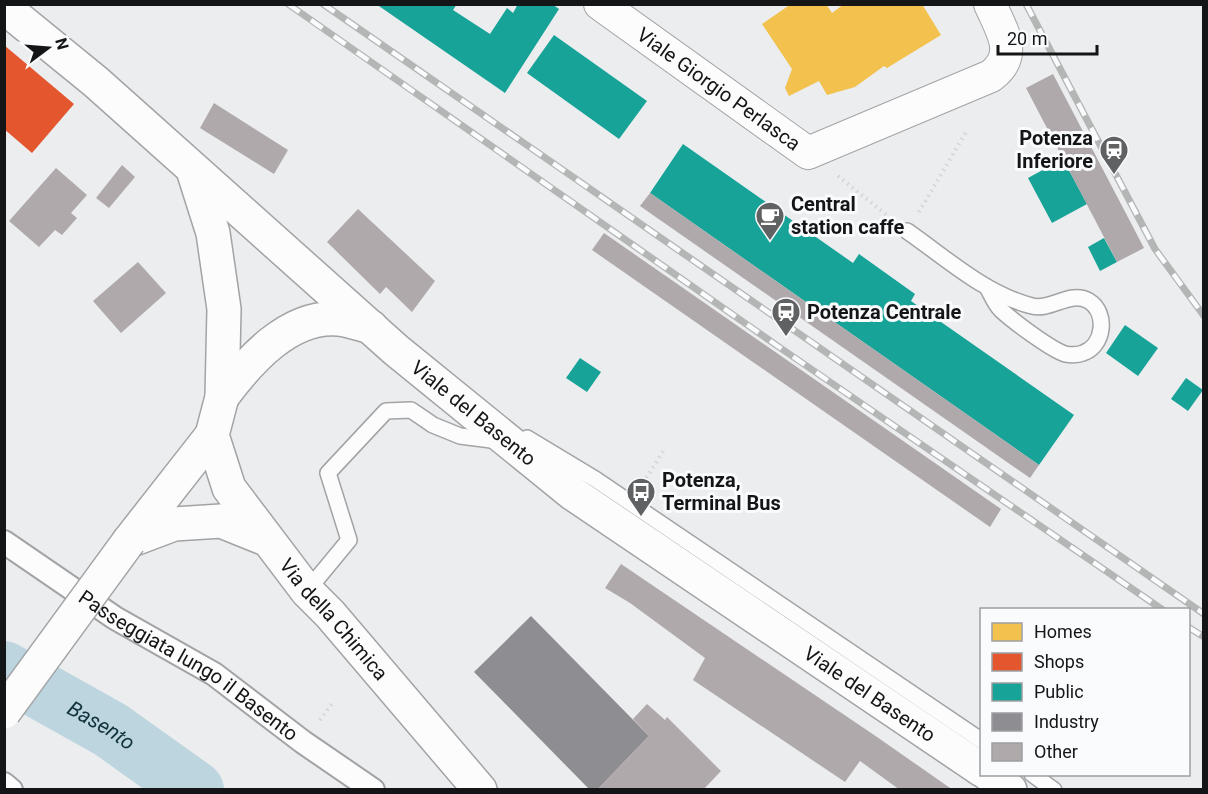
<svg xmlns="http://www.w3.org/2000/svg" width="1208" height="794" viewBox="0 0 1208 794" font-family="Roboto,sans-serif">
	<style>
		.homes { fill: #f2c14e }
		.shops { fill: #e4572e }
		.public { fill: #17a398 }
		.industry { fill: #8d8d92 }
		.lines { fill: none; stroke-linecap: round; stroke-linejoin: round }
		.river { stroke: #bcd5de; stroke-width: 58 }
		.building { fill: #afa9ac }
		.service-casing { stroke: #a2a3a5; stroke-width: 18 }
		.pedestrian-casing { stroke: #a2a3a5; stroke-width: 26 }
		.minor-casing { stroke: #a2a3a5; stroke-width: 34 }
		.tertiary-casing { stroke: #a2a3a5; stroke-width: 36 }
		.primary-casing { stroke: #a2a3a5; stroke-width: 36 }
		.path { stroke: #d4d4d5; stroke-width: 4; stroke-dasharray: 1.5 4.5; stroke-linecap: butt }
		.service { stroke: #fcfcfd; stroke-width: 15 }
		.pedestrian { stroke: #fcfcfd; stroke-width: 22 }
		.minor { stroke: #fcfcfd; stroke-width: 32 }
		.tertiary { stroke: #fcfcfd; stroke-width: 33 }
		.primary { stroke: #fcfcfd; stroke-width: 33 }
		.rail-casing { stroke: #b4b5b5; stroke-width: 7 }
		.rail { stroke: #f9fbfd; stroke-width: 4.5; stroke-dasharray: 14; stroke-linecap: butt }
		.tertiary-bridge-casing { stroke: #a2a3a5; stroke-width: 36; stroke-linecap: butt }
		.tertiary-bridge { stroke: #fcfcfd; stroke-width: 33 }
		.labels { text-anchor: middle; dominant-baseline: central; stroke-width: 6; stroke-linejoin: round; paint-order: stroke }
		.street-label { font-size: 20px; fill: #141516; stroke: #f9fbfd }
		.poi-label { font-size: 20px; font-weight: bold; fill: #141516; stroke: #f9fbfd; text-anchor: start }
		.water-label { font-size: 21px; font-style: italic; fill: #10323c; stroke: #f9fbfd }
	</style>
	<rect width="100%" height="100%" fill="#ecedef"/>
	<path class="homes" d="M791,4H826L832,13L844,4H922L941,35L887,68L884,66L855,87L827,95L819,81L789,96L785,88L792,69L762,24Z"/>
	<path class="shops" d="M4,45L74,104L32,153L4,129Z"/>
	<g class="public">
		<path d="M376,4H457L453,10L490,34L507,8L513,13L518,4H552L559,9L505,93Z"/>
		<path d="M554,35L647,101L619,139L527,73Z"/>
		<path d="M683,144L853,263L859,254L915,294L911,301L1074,415L1039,465L650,193Z"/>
		<path d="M1063,159L1087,204L1052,223L1028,178Z"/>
		<path d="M1104,238L1117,262L1100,271L1088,247Z"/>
		<path d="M1125,325L1158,348L1138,376L1106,353Z"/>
		<path d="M580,358L601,372L587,392L566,378Z"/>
		<path d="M1186,378L1203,390L1188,411L1171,399Z"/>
	</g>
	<path class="industry" d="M531,616L649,736L597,790H590L474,672Z"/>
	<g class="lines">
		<path class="river" id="s1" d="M4,670L111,730L195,790"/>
	</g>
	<g class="building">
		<path d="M1053,74L1144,248L1117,262L1026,88Z"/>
		<path d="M214,103L288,150L274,174L200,128Z"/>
		<path d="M122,165L135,177L109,208L96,198Z"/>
		<path d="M56,168L87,195L71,213L77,218L62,235L55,230L39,247L9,221Z"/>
		<path d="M650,193L1039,465L1030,478L640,206Z"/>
		<path d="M358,209L435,281L412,312L386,287L380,294L327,242Z"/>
		<path d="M604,233L1001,509L990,527L592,250Z"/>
		<path d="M138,262L166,293L121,333L93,301Z"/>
		<path d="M621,564L877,737L953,790H900L860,761L845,782L693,680L705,658L630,603L605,588Z"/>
		<path d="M647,704L665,720L667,717L721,771L703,790H597L649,736L633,719Z"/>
	</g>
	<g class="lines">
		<g class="service-casing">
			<g id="service">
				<path d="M907,231C946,258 985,294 1032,306C1051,311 1070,290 1089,301C1108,313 1104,346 1083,353C1078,355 1070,355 1065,354C1050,349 1013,321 1001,310C995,304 991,294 987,287"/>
				<path d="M527,438L595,479L982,741"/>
				<path d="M307,591L349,540L328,473L386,411L411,410L433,425L460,436L499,441"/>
				<path d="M1032,774L1054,790"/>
			</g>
		</g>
		<g class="pedestrian-casing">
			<g id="pedestrian">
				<path id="s2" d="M4,542L115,618L214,674L303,742L373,790"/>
				<path d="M4,784L11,790"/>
			</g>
		</g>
		<g class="minor-casing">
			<g id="minor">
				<path id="s3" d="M600,4L808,153L991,76C1019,55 1002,31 990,4"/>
			</g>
		</g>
		<g class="tertiary-casing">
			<g id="tertiary">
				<path d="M129,541L174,524L221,521L266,539"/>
				<path d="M129,541L212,435"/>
			</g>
		</g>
		<g class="primary-casing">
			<g id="primary">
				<path id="s4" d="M4,7L96,82L396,350L572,493L982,770"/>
				<path id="s5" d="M193,170L213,233L224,309L222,397L212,435L229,488L307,591L330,614L480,790"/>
				<path d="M222,397C248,362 289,314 339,319C349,320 360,324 371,327"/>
				<path d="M988,774L1010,790"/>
			</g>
		</g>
		<g class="path">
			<path d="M838,176L888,216"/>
			<path d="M919,212L966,132"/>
			<path d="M643,483L664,450"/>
			<path d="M320,720L334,701"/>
		</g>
		<use href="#service" class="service"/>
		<use href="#pedestrian" class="pedestrian"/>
		<use href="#minor" class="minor"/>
		<use href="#tertiary" class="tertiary"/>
		<use href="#primary" class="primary"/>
		<g class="rail-casing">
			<g id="rail">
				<path d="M288,4L779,347L1163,610"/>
				<path d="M323,4L1204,614"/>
				<path d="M1026,4L1155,249L1204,316"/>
				<path d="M1188,627L1204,637"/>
			</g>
		</g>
		<use href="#rail" class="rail"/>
		<g class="tertiary-bridge-casing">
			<path id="tertiary-bridge" d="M4,712L129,541"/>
		</g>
		<use href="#tertiary-bridge" class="tertiary-bridge"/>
	</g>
	<defs>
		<g id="station-pin" transform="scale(1.5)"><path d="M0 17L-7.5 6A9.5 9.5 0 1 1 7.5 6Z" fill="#606162" stroke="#f9fbfd"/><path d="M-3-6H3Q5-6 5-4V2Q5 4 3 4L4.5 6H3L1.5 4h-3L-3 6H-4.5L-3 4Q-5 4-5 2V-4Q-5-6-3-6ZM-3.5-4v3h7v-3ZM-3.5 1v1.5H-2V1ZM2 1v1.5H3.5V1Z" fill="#fff"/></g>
		<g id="cafe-pin" transform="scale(1.5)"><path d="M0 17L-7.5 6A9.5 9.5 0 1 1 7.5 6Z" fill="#606162" stroke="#f9fbfd"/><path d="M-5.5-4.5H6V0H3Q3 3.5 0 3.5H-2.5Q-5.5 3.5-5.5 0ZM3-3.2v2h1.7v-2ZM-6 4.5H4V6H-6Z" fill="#fff"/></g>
		<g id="bus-pin" transform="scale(1.5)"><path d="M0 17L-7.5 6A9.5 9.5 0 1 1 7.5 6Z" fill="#606162" stroke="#f9fbfd"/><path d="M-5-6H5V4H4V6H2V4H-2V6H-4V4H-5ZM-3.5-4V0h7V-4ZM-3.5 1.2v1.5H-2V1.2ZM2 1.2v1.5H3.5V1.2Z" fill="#fff"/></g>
	</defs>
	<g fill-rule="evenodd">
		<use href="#station-pin" x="1114" y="150"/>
		<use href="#cafe-pin" x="770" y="216"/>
		<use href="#station-pin" x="786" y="312"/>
		<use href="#bus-pin" x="641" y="492"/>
	</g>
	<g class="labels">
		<g class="street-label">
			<text stroke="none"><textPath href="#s3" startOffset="146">Viale Giorgio Perlasca</textPath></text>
			<text stroke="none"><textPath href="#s4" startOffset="621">Viale del Basento</textPath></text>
			<text stroke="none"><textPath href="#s5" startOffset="494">Via della Chimica</textPath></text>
			<text stroke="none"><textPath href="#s2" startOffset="222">Passeggiata lungo il Basento</textPath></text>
			<text stroke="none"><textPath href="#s4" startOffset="1107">Viale del Basento</textPath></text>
		</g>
		<g class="poi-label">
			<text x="1093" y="138" text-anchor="end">Potenza<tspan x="1093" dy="23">Inferiore</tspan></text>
			<text x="791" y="204">Central<tspan x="791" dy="23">station caffe</tspan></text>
			<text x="807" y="312">Potenza Centrale</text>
			<text x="662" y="480">Potenza,<tspan x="662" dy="23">Terminal Bus</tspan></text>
		</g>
		<g class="water-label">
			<text stroke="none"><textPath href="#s1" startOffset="112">Basento</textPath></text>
		</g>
	</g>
	<rect width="1208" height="794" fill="none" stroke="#141516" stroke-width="12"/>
	<rect x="980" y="608" width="210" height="168" fill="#f9fbfd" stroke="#9d9fa1" stroke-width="1.5"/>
	<rect x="992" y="623" width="30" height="18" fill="#f2c14e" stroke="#9d9fa1" stroke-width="1.5"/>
	<text x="1034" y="638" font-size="18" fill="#141516">Homes</text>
	<rect x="992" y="653" width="30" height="18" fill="#e4572e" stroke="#9d9fa1" stroke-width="1.5"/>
	<text x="1034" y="668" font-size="18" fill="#141516">Shops</text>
	<rect x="992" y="683" width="30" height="18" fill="#17a398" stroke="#9d9fa1" stroke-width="1.5"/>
	<text x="1034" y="698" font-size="18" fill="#141516">Public</text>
	<rect x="992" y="713" width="30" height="18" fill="#8d8d92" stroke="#9d9fa1" stroke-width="1.5"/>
	<text x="1034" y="728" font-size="18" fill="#141516">Industry</text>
	<rect x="992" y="743" width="30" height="18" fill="#afa9ac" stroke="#9d9fa1" stroke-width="1.5"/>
	<text x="1034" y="758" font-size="18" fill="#141516">Other</text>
	<g transform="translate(48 48) rotate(74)" stroke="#f9fbfd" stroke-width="4.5" paint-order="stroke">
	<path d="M0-4.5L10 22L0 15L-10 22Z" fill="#141516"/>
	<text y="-9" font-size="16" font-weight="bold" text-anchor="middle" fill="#141516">N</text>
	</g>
	<path d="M998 45v9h99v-9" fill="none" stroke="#141516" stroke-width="3"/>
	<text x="1007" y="45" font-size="18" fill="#141516" stroke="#f9fbfd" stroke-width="4.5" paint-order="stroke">20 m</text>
</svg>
